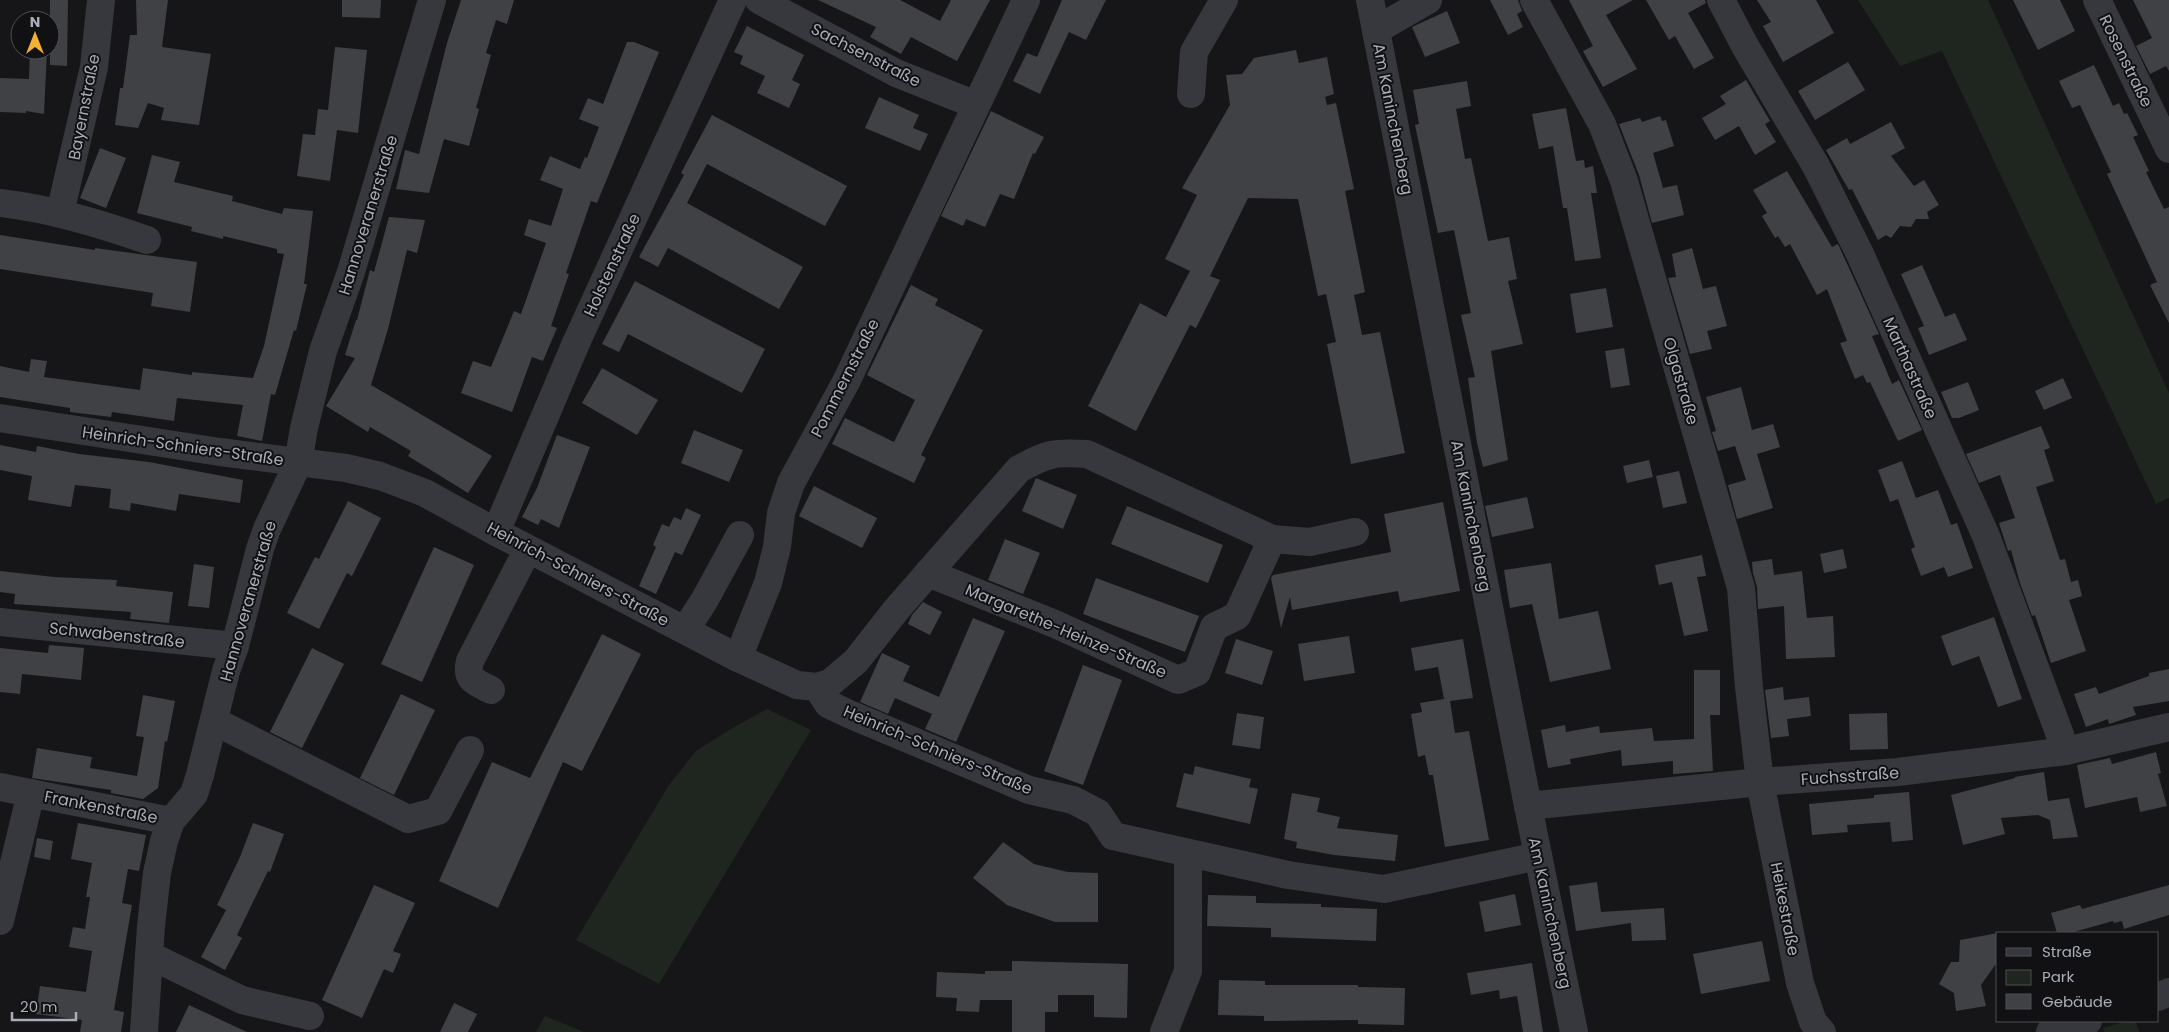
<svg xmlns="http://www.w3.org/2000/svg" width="2169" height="1032" viewBox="0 0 2169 1032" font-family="Poppins,sans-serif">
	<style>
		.green { fill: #1e261f }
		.building { fill: #404145 }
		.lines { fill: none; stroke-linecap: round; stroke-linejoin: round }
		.minor { stroke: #37383d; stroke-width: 28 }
		.labels { text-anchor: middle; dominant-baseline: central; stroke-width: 4; stroke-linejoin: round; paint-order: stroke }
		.street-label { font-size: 16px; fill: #a8adb8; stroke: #111113 }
	</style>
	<rect width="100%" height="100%" fill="#161618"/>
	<g class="green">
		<path d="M1858,0H1988L2169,393V498L2156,504L1942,51L1900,66Z"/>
		<path d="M767,709L811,730L659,984L576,940L669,785L696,751L734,727Z"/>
		<path d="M545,1016L584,1032H536Z"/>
		<path d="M2127,1021H2136L2139,1032H2104L2103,1028Z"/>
	</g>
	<g class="building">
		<path d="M50,0H68L67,66L50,65Z"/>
		<path d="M136,0H168L162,47L211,54L199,125L161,120L164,108L148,103L138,128L115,125L120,88H123L130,35H137Z"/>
		<path d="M342,0H381L380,18L342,17Z"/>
		<path d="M461,0H514L507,24L496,20L486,53L491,55L476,108L479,109L469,146L444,139L429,193L396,189L405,150L419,154L447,43Z"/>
		<path d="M818,0H900L940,21L951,0H990L957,61L911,37L901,54L870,37L876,27Z"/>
		<path d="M1062,0H1106L1086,40L1069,32L1040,94L1013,81L1027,53L1037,57Z"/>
		<path d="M1490,0H1518L1522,11L1517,14L1523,27L1508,35Z"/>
		<path d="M1569,0H1633L1606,15L1637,69L1603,87L1583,51L1593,46Z"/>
		<path d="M1646,0H1705L1706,3L1688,13L1714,58L1694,69L1675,36L1669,40Z"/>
		<path d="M1757,0H1816L1834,33L1783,62L1763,26L1771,22Z"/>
		<path d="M2013,0H2060L2075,31L2038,50Z"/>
		<path d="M2133,0H2169V71L2166,66L2150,74L2136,46L2152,38Z"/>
		<path d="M1447,11L1460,43L1425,57L1412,27Z"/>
		<path d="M747,26L804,55L792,80L800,84L789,108L757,93L765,76L740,64L743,56L734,52Z"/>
		<path d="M627,42H634L659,52L597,203L591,201L566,273L569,274L551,326L557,328L543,361L532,357L512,412L461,393L473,361L491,367L514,311L521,314L546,243L524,235L529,219L551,226L563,189L540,180L550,156L580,169L585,157L587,158L599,127L579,119L588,98L603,104Z"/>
		<path d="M335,47L367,50L358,133L337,130L330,181L297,176L303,134L315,135L318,109L328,110Z"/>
		<path d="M30,50H47L44,114L26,111V113L0,112V78L29,79Z"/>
		<path d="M1296,50L1299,63L1327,57L1334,94L1325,97L1327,105L1336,103L1354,189L1345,191L1365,292L1354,295L1362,335L1380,332L1405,453L1351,464L1327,344L1336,342L1326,294L1318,296L1298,199L1248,198L1210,276L1220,280L1196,328L1190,325L1136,431L1088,406L1140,303L1166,317L1190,271L1165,259L1197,195L1182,188L1230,105L1226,75L1242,74L1254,58Z"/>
		<path d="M1848,62L1865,90L1815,120L1798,91Z"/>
		<path d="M2094,65L2113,106L2119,103L2124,114L2127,113L2138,135L2133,137L2149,171L2146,172L2164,209L2169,207V323L2150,285L2157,282L2107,174L2111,172L2080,105L2072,108L2059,81Z"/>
		<path d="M1746,80L1770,121L1765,124L1776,142L1755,155L1739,126L1715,140L1702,118L1726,104L1720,96Z"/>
		<path d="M1467,81L1471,106L1456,109L1465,159L1471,158L1488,241L1509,237L1517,279L1508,281L1523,344L1491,351L1508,460L1483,467L1477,443L1468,378L1475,377L1461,315L1471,313L1454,230L1438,233L1415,125L1419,124L1413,90Z"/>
		<path d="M879,97L919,115L913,128L928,134L920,151L865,128Z"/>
		<path d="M1566,108L1576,161L1584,160L1585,168L1593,166L1597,193H1591L1601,258L1575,261L1567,208H1563L1553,146L1539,149L1532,114Z"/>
		<path d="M991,111L1044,137L1035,154L1033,153L1014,199L1000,194L985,227L966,219L963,226L941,216Z"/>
		<path d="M712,115L847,186L825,226L707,164L687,203L803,267L779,309L668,248L658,267L639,257L684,175L681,173Z"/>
		<path d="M1660,116L1662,121L1666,120L1674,146L1653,153L1663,188L1677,185L1684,215L1652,223L1639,175L1619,124L1640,118L1642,122Z"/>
		<path d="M1891,122L1905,148L1891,156L1914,186L1924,180L1939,205L1927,212L1929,219H1916L1911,227L1900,226L1891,238L1886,235L1878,240L1852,189L1849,190L1826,150L1847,138L1850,144Z"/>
		<path d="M100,148L126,158L106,208L80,198Z"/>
		<path d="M152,155L180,162L174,182L233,196L232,201L282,214L284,208L313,211L304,284H307L296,331L294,330L275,395L271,394L262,441L237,436L243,405L177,398L174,421L112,412L111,417L70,412V408L0,397V366L29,372L31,359L47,361L44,377L140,390L143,368L192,375V372L253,378L264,346L284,254L277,253V249L223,236V239L191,231L192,227L137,213Z"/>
		<path d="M1787,171L1832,247L1838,244L1879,334L1872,336L1892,384L1899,380L1922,430L1898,441L1870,382L1867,383L1863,375L1855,379L1840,343L1847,341L1827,289L1817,295L1790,244L1785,247L1778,236L1775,238L1762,216L1767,213L1753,190Z"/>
		<path d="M389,217L425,220L417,253L407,250L388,329L371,385L492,456L468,493L408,456L411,451L370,427L368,432L326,406L355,358L345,355L356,320H357L370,270L374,272Z"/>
		<path d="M0,235L95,250V248L197,262L190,312L151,306L153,293L0,269Z"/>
		<path d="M1692,248L1703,289L1716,286L1727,326L1707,331L1712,349L1690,354L1668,278L1676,277L1672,254Z"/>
		<path d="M1922,265L1945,317L1955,313L1967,340L1929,355L1918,328L1924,326L1901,274Z"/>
		<path d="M635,281L765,349L742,393L628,334L619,352L602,344Z"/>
		<path d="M911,285L938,299L935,305L983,330L921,455L926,458L914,483L832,444L845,418L894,442L915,400L867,375Z"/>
		<path d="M1606,288L1613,327L1576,333L1570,294Z"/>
		<path d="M1624,348L1630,385L1611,388L1605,351Z"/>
		<path d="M602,368L658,400L637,435L582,403Z"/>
		<path d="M2063,378L2072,398L2044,410L2035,391Z"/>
		<path d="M1968,382L1979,410L1959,418H1952L1941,392Z"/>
		<path d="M1741,387L1752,430L1773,424L1780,447L1757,454L1773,508L1737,519L1728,485L1746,480L1735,446L1718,451L1712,432L1716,431L1706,397Z"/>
		<path d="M2041,426L2050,448L2044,450L2054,481L2036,487L2060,560L2065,559L2071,582L2078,580L2082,596L2069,600L2086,651L2051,663L2035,615L2032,616L2020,583L2011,550L2008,551L1999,523L2015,518L2000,475L1979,483L1966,454Z"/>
		<path d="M694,430L743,450L729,482L681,463Z"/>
		<path d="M557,435L590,447L559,528L541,519L538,525L522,517L537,488Z"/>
		<path d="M0,445L36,452L37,446L79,454L149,462L243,480L240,503L179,494L176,511L131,503L130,511L109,508L111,489L75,485L71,507L28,500L32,476L0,470Z"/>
		<path d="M1649,460L1653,477L1627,483L1623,466Z"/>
		<path d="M1902,461L1916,498L1938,490L1951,525L1957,523L1973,568L1948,577L1944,567L1921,576L1911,549L1915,547L1898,499L1890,502L1878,470Z"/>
		<path d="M1679,471L1687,503L1663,508L1656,476Z"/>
		<path d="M1036,478L1077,495L1063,529L1022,511Z"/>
		<path d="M814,486L877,518L862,548L799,516Z"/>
		<path d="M1527,497L1534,528L1492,537L1485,506Z"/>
		<path d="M348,501L381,518L352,576L347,573L319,629L287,613L315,557L319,559Z"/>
		<path d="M1443,502L1460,591L1400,602L1398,591L1292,610L1290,597L1281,628L1271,578L1273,575L1391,552L1384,514Z"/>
		<path d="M1127,506L1223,545L1208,583L1111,544Z"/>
		<path d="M686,508L701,515L682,555L675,552L656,594L639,586L656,547L653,545L662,524L669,527L674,517L681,520Z"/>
		<path d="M1005,539L1040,553L1023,594L988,580Z"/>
		<path d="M434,547L474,565L422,682L381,664Z"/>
		<path d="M1843,549L1847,568L1824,573L1820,554Z"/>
		<path d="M1702,555L1706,576L1697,577L1708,631L1684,636L1672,582L1659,585L1655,565Z"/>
		<path d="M1772,559L1774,575L1802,571L1807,618L1833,616L1835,657L1786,659L1784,606L1758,609L1757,587L1753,573L1752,562Z"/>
		<path d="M1551,563L1559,619L1598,611L1611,669L1550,682L1532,604L1510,608L1504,570Z"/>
		<path d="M194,564L214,567L209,608L188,606Z"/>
		<path d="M0,571L54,577L117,580L116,586L173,592L169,623L130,619L131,612L14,604L15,594L0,592Z"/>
		<path d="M1096,578L1199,616L1185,652L1083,614Z"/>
		<path d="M923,602L942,612L930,635L908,624L912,615Z"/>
		<path d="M1994,617L2022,699L1998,707L1979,656L1952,666L1941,636Z"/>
		<path d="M973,618L1005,631L956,742L925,729L932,714L895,698L888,714L860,702L882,653L910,666L903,681L939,697Z"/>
		<path d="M602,634L641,654L582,771L563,762L498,908L439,881L492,762L530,778Z"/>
		<path d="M1349,636L1355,673L1304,681L1298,644Z"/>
		<path d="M1236,639L1273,651L1262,685L1225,673Z"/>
		<path d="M1463,639L1473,698L1450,701L1455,733L1469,731L1489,840L1445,847L1433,775H1429L1425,755L1418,757L1411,714L1422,712L1420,703L1444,699L1438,667L1415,671L1411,648Z"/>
		<path d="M49,645L84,648L81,680L22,674L20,694L0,692V648L48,653Z"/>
		<path d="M312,648L344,664L302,748L270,732Z"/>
		<path d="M1083,665L1122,680L1083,785L1044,771Z"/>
		<path d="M2169,669V701L2133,707L2136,715L2109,724L2108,719L2086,727L2074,694L2096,687L2099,694L2149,676V673Z"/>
		<path d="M1694,670H1720V715H1710L1713,771L1673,774V761L1622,766L1621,750L1570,759L1571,764L1548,768L1541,730L1565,725L1566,732L1599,726L1600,733L1652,728L1654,741L1694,739Z"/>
		<path d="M1783,687L1784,700L1809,697L1811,716L1787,719L1789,736L1771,738L1765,690Z"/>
		<path d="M401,694L435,710L394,795L360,778Z"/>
		<path d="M143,695L175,701L167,742L165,741L158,788L143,799L111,793V790L32,778L37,748L92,757L90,768L137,776L144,737L136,736Z"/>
		<path d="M1237,713L1264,717L1260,749L1232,745Z"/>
		<path d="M1887,713L1888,749L1850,750L1849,714Z"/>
		<path d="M2156,752L2161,773L2158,774L2167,806L2140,812L2137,797L2085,808L2077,765L2110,758L2112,764Z"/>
		<path d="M1195,766L1251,779L1249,787L1258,789L1250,824L1176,807L1184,773L1193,775Z"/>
		<path d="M2044,772L2048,801L2069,798L2078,837L2053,839L2050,820L2038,815L2001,818L2005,834L1963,845L1951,795L2015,778V777Z"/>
		<path d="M1909,792L1913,840L1892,842L1890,822L1847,825L1848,832L1812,835L1809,804L1874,798V795Z"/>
		<path d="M1292,793L1320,798L1317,812L1340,817L1337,828L1398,835L1395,861L1334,855L1296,848L1297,842L1284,839Z"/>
		<path d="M78,823L146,835L139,871L128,869L122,903L132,905L114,1010L124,1012L121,1032H80L82,1020L36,1014L40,986L86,992L92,951L69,947L73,927L85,929L90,897H86L92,863L71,859Z"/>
		<path d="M253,823L284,834L270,872L268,871L237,935L242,938L225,970L201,957L226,910L217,905L240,857Z"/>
		<path d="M37,838L53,841L50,860L34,857Z"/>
		<path d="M1003,842L1034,864L1068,872L1098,873V922H1055L1007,905L973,878Z"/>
		<path d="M1597,882L1601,912L1664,908L1666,940L1632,941L1631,923L1576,931L1569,886Z"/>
		<path d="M374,885L415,903L393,951L401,954L393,973L384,969L362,1018L322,1000Z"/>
		<path d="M2169,885V915L2124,929L2122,921L2114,923L2113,921L2070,933H2057L2051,913L2080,905L2082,909Z"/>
		<path d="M1515,894L1521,925L1485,932L1479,902Z"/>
		<path d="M1208,895L1256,896V903L1321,904V907L1377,909L1376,941L1271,937V928L1207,926Z"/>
		<path d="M1998,933V961L1981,985L1986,1006L1956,1011L1954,993L1939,984L1951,962H1959L1960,940Z"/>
		<path d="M1762,941L1770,981L1701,994L1693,954Z"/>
		<path d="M1012,961L1128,964L1127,1018L1094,1017V995H1058V1012H1045V1032H1012V1000H980L979,1012L956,1011L957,998L936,997L937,972L985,974V971H1012Z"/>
		<path d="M1532,963L1543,1032H1523L1517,996L1500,999L1499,990L1471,995L1467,973Z"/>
		<path d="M1219,980L1265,981V985H1358V987L1405,988L1404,1025L1358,1024V1020L1264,1021V1016L1218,1015Z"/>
		<path d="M454,1003L477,1014L468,1032H440Z"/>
		<path d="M189,1005L247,1032H176Z"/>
	</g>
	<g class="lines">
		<g class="minor">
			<path d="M759,0L896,73L976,105"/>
			<path d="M1370,0L1528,806L1574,1032"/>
			<path d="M1534,0L1602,124L1624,181L1741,588L1749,687L1760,782L1800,983L1813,1022L1822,1032"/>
			<path d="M1721,0L1745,46L1816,166L1860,254L1986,536L2066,751"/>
			<path d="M2097,0L2169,149"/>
			<path d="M1376,30L1428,0"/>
			<path d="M1191,94L1194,52L1224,0"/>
			<path d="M0,203C51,209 98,223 147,240"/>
			<path d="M60,213L94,67L101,0"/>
			<path d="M0,418L220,452L346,468L380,476L425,493L496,532L738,658L797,685L817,687L830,683L856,661L896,610L1019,469C1048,453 1055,452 1087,454L1272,539L1310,542L1355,532"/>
			<path d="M496,532L576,343L733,0"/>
			<path d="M928,573L1055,624L1178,680L1197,672L1214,627L1237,616L1272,539"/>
			<path d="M0,622L235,646"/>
			<path d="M685,630L704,601L740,535"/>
			<path d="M738,658L768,583L777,547L781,513L791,483L847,380L1026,0"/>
			<path d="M817,687L828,704L849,714L1029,790L1073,800L1098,813L1113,836L1288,875L1384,889L1538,856"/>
			<path d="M491,690C476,682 465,680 470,661L528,549"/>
			<path d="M214,721L408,819L438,811L470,750"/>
			<path d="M0,787L171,821"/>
			<path d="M1528,806L1760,782L1898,772L2066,751L2169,727"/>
			<path d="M0,921L31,793"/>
			<path d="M149,955L242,1000L310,1016"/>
			<path d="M2158,997L2169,992"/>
			<path d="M144,1032L151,926L157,873L164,841L171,821L194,794L200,775L226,671L235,646L260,549L267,529L298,463L304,428L323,351L351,272L432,0"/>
			<path d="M1164,1032L1188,971V853"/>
			<path d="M2050,1032L2088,1021"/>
		</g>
	</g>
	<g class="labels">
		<g class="street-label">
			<text transform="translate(866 55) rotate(27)">Sachsenstraße</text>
			<text transform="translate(2126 61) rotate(64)">Rosenstraße</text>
			<text transform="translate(84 107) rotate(-79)">Bayernstraße</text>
			<text transform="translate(1393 119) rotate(79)">Am Kaninchenberg</text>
			<text transform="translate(368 215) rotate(-73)">Hannoveranerstraße</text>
			<text transform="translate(612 265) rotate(-65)">Holstenstraße</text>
			<text transform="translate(1910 368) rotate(66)">Marthastraße</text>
			<text transform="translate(845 378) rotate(-63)">Pommernstraße</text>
			<text transform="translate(1681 381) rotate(74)">Olgastraße</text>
			<text transform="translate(183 446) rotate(8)">Heinrich-Schniers-Straße</text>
			<text transform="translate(1471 516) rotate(79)">Am Kaninchenberg</text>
			<text transform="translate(578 574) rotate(28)">Heinrich-Schniers-Straße</text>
			<text transform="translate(248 601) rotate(-74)">Hannoveranerstraße</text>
			<text transform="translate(1066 631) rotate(23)">Margarethe-Heinze-Straße</text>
			<text transform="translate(117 635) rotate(6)">Schwabenstraße</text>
			<text transform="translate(938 750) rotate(23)">Heinrich-Schniers-Straße</text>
			<text transform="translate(1850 776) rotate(-4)">Fuchsstraße</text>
			<text transform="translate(101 807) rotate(11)">Frankenstraße</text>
			<text transform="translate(1785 909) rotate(79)">Heikestraße</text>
			<text transform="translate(1550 913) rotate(78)">Am Kaninchenberg</text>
		</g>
	</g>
	<rect x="1996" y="932" width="162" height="90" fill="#111113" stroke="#4d4f55"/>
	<rect x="2006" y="948" width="25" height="8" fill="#37383d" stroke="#4d4f55"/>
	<text x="2042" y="957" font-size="15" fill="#a8adb8">Straße</text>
	<rect x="2006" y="970" width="25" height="15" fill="#1e261f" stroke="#4d4f55"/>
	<text x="2042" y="982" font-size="15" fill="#a8adb8">Park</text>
	<rect x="2006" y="994" width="25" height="15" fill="#404145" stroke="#4d4f55"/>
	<text x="2042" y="1007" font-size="15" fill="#a8adb8">Gebäude</text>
	<g transform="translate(35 35)"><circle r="24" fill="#111113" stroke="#4d4f55"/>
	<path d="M0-4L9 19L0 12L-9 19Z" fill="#f2b134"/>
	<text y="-8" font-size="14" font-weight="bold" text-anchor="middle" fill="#a8adb8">N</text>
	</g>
	<path d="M12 1012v8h64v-8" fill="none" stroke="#a8adb8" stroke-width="2.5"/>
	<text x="20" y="1012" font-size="15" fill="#a8adb8" stroke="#111113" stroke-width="4" paint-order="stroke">20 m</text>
</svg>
